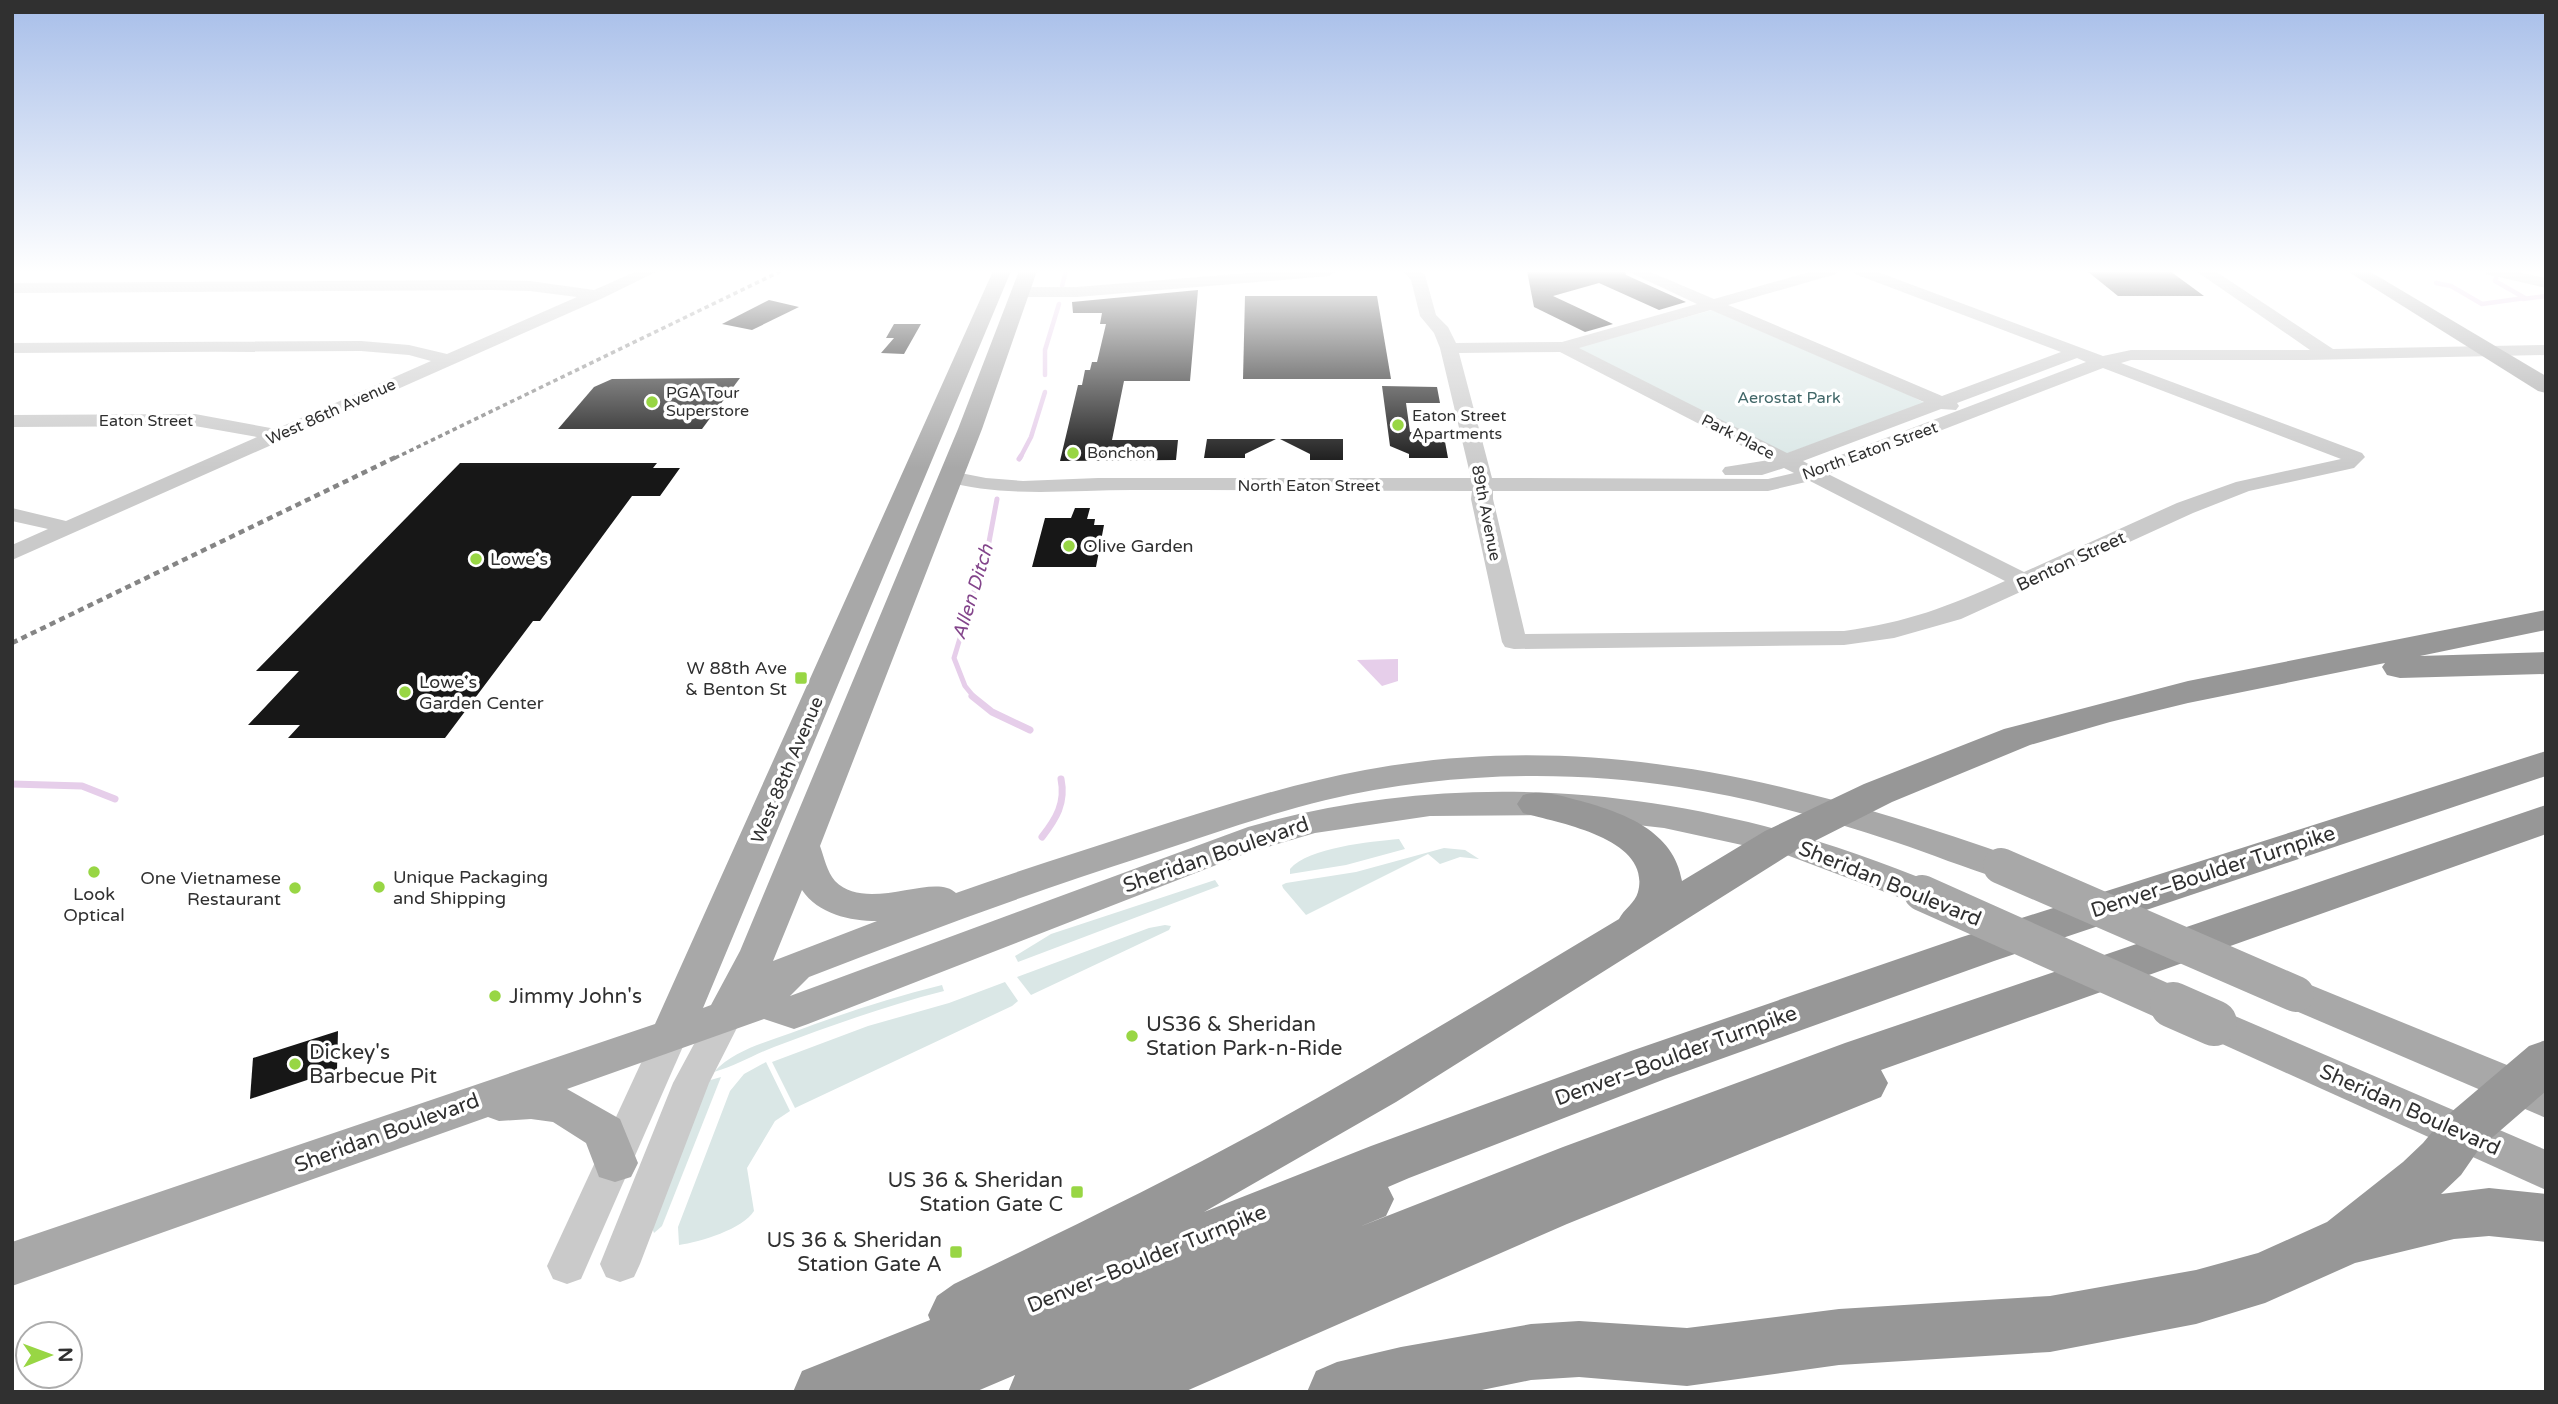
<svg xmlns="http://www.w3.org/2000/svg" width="2558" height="1404" viewBox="0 0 2558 1404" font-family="'Varela Round',sans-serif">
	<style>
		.green { fill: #dae7e6 }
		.water { fill: #e6ceea }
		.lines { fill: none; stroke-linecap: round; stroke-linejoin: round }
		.stream-far2 { stroke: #e6ceea; stroke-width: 4.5 }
		.stream-far1 { stroke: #e6ceea; stroke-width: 5 }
		.stream { stroke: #e6ceea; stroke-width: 7 }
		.building { fill: #171717 }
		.minor { fill: #cacaca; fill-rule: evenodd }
		.major { fill: #a8a8a8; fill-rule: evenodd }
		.highway { fill: #979797; fill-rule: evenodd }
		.rail-far1 { stroke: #858585; stroke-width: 3.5; stroke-dasharray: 4.5 3.5; stroke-linecap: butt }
		.rail { stroke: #858585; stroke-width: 4.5; stroke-dasharray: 6 4.5; stroke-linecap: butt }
		.major-bridge-far1 { stroke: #a8a8a8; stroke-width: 36 }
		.major-bridge { stroke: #a8a8a8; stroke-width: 46 }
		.poi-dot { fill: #98d644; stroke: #fff; stroke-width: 2.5 }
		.labels { text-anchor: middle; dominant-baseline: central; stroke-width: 7; stroke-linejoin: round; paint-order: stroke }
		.far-poi-label { font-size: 16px; fill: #303030; stroke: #fff; text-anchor: start }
		.far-park-label { font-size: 16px; fill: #416768; stroke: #fff }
		.far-street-label { font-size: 16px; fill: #303030; stroke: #fff }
		.poi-label { font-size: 18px; fill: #303030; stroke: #fff; text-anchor: start }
		.street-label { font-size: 18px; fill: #303030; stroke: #fff }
		.water-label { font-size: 19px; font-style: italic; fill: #83458b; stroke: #fff }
		.near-street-label { font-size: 21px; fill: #303030; stroke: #fff }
		.near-poi-label { font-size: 21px; fill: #303030; stroke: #fff; text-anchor: start }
	</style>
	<rect width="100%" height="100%" fill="#fff"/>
	<g class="green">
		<path d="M1712,310L1909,395L1925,403L1788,453H1781L1576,348Z"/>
		<path d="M1399,839L1405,849L1346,865L1290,874V869C1309,847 1370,842 1399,839Z"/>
		<path d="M1444,848L1465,850L1479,859L1460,857L1440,864L1428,854L1306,915L1283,888L1282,885L1286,883L1356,872Z"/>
		<path d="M1215,880L1219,886L1018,962L1015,956L1051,934Z"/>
		<path d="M1165,925L1171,926L1169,930L1031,995L1017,977L1149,928Z"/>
		<path d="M1005,982L1018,1001L1012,1006L795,1108L772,1062L868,1026L949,1003Z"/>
		<path d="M942,985L944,991C885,1006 830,1026 774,1047C753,1055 736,1066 714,1072C734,1050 764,1043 791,1033C841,1014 890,998 942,985Z"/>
		<path d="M766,1062L790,1111L775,1121L747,1168L754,1211C743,1229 700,1242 679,1245L678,1227L730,1091L744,1074Z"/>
		<path d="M721,1077L662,1226L654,1233L652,1228L707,1081Z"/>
	</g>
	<path class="water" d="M1398,659V681L1382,686L1357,660Z"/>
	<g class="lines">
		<g class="stream-far2">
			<path d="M2436,283L2451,286L2482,304L2525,298L2495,281L2496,278"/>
			<path d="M1062,286L1066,271"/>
			<path d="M2523,299L2546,296"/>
			<path d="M1045,375V350L1059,304"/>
			<path d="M1020,458L1031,437L1045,392"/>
		</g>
		<g class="stream-far1">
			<path d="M1019,459L1021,456"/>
			<path d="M974,697L965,686L954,658L989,542L997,499"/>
		</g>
		<g class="stream">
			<path d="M972,696L992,712L1030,730"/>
			<path d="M12,784L82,786L115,799"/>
			<path d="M1042,837C1056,819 1066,803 1061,779"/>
		</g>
	</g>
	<g class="building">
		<path d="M1527,271H1625L1626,275L1686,302L1659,310L1599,283L1553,296L1613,324L1585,332L1534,307Z"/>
		<path d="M2087,271H2170L2204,296H2118Z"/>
		<path d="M1198,290L1190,381H1124L1112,440H1178L1176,460L1060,461L1078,385H1082L1085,370H1090L1092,362H1097L1106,324H1100L1102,313H1073L1072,302Z"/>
		<path d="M1245,296H1377L1391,379H1243Z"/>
		<path d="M769,300L799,307L752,330L722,324Z"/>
		<path d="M894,324H921L904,354L881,353L894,338H886Z"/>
		<path d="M740,378L702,429H558L594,387L612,379Z"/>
		<path d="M1382,386L1437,387L1440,403H1406L1410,432L1443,431L1448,458H1409V454L1390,446Z"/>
		<path d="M1207,439H1276L1245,454V458H1204Z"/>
		<path d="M1280,439H1343V460H1310V454Z"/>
		<path d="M460,463H657L653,468H680L660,496H632L540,621H533L445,738H288L300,725H248L299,671H256Z"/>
		<path d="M1075,508H1090L1087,519H1095L1094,525H1104L1096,567H1032L1045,518H1071Z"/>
		<path d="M338,1031L337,1070L250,1099L253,1058Z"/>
	</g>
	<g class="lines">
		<g class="minor">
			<path d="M637,271H658L603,298L12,560V545L48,529L12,521V508L66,521L257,437L195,426L12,427V415L195,414L276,429L431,361L409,355L361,351L12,353V343L361,341L409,345L447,354L577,297L530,291L492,290L12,293V283L492,280L530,281L594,290Z"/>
			<path d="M1272,271H1337L1329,276L1077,297H1020L1012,292L1020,287H1077Z"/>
			<path d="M1403,271H1420L1425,275L1436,315L1448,327L1456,343L1562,342L1697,304L1627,271H1648L1714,299L1813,271H1838L1836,274L1728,305L1942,396L2061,352L1855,274L1853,271H1875L2103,356L2131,350H2310L2196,271H2215L2333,349L2546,345V355L2306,360H2131L2121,363L2362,453L2365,457L2354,468L2249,491L2193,513L1961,619L1894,638L1844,645L1514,649L1505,647L1502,642L1471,499L1472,491C1359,491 1246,490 1132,490C1068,490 1006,498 943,481L940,477L943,473L950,471L986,478L1023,481L1098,478H1471L1440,348L1434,333L1420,316L1411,280ZM1711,310L1924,402L1787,453L1579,348ZM1560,352L1769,460L1725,467L1722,471L1725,475H1762L1784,468L1794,473L1768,479L1492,478L1459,353ZM2077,358L2086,362L1812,466L1803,461L1941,409L1956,410L1959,406L1957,403ZM2103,368L2341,459L2236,482L2177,503L2024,572L1828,474ZM1810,481L2005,581C1947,607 1908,622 1844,631L1525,634L1493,499V491H1768Z"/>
			<path d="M2484,271H2513L2546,278V288L2486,274Z"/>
			<path d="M726,1003L738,1007L743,1016L709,1083L640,1264L634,1277L620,1282L606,1277L600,1264L673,1083L714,1007Z"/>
			<path d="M671,1021L683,1025L688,1035L581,1279L567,1284L553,1279L547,1266L553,1253L654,1035L659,1025Z"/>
		</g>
		<g class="major">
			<path d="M993,271H1011L703,1008L711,1005L740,951L958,429L1019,271H1037L982,429L820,846C824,857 827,872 835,881C868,914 934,871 956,893C1018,871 1081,851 1143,831C1216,808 1290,784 1365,770C1594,728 1799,782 2014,857L2019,866L2014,875L2001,879C1965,868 1931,854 1895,842C1824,818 1752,798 1679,787C1563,769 1441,773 1326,800C1264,815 1203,837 1142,857C1030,893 919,934 809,977L790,996L1248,827C1479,761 1716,792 1935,884L1941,893L1935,902L1922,906L1784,854L1664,828L1548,815L1430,816L1315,833L1247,853L808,1024L794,1029L764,1019L567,1089L620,1119L638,1163L631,1177L615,1182L599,1177L586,1143L553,1122L531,1119L499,1121L488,1117L12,1286V1242L655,1024ZM802,890C818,914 850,921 877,921L773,961Z"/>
			<path d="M2347,271H2369L2546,376V393L2538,391Z"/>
			<path d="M2296,979L2546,1081V1118L2282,1005L2276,994L2282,983Z"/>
			<path d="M2214,1007L2546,1150V1190L2200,1034L2194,1023L2200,1012Z"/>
		</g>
		<g class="highway">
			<path d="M2546,610V630L2420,656L2546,652V674L2400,678L2387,675L2382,667L2385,663L2188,703L2110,722L2030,745L1892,802L1795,851L1396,1102L1204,1212L1371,1146L1631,1051L1962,937L2546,751V776L1994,961L1665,1079L1409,1178L1388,1187L1394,1199L1386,1216L1359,1227L1563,1147L1845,1043L2546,805V834L1881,1070L1888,1083L1881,1097L1567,1224L1184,1392H1008L1015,1375L975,1392H793L802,1371L930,1320L928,1315L937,1296L954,1284C1057,1234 1161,1184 1262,1129C1383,1062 1500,990 1619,919C1624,909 1635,903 1638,892C1652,838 1558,823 1523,813L1517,804L1523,795C1543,789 1561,796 1581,801C1624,813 1674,831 1682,881L1765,831L1864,784L2004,729L2188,681Z"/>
			<path d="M2546,1040V1091L2479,1149L2461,1175L2441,1194L2489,1188L2546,1194V1242L2489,1236L2454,1239L2355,1263L2265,1303L2196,1324L2050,1352L1839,1365L1687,1386L1579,1377L1531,1380L1472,1392H1307L1316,1371L1337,1362L1401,1347L1531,1324L1579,1321L1687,1328L1839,1309L2050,1296L2196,1270L2258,1253L2327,1222L2403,1162L2423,1143L2443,1119L2529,1046Z"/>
		</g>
		<path class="rail-far1" d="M395,458L781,271"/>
		<path class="rail" d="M12,643L398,456"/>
		<g class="major-bridge-far1">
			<path d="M2001,866L2296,994"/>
			<path d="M1922,893L2177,1007"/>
		</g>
		<path class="major-bridge" d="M2173,1005L2214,1023"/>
	</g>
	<linearGradient id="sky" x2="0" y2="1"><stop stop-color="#a7bee9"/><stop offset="0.58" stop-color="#fff"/><stop offset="1" stop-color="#fff" stop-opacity="0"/></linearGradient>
	<rect width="2558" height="468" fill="url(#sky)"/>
	<g class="poi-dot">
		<circle cx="652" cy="402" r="7"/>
		<circle cx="1398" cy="425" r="7"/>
		<circle cx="1073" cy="453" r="7"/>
		<circle cx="1069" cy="546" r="7"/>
		<circle cx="476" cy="559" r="7"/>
		<rect x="794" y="671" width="14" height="14" rx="3.5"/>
		<circle cx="405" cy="692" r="7"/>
		<circle cx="94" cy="872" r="7"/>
		<circle cx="379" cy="887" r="7"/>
		<circle cx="295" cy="888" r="7"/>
		<circle cx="495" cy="996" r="7"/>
		<circle cx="1132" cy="1036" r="7"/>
		<circle cx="295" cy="1064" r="7"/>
		<rect x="1070" y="1185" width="14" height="14" rx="3.5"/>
		<rect x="949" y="1245" width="14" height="14" rx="3.5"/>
	</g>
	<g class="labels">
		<g class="far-poi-label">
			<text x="666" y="393">PGA Tour<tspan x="666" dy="18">Superstore</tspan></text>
			<text x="1412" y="416">Eaton Street<tspan x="1412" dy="18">Apartments</tspan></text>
			<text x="1087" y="453">Bonchon</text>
		</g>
		<g class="far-park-label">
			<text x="1789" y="398">Aerostat Park</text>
		</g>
		<g class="far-street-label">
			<text transform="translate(331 412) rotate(-24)">West 86th Avenue</text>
			<text x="146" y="421">Eaton Street</text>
			<text transform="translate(1738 437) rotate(27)">Park Place</text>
			<text transform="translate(1870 451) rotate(-20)">North Eaton Street</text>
			<text x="1309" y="486">North Eaton Street</text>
			<text transform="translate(1486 513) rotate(79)">89th Avenue</text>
		</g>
		<g class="poi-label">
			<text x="1083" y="546">Olive Garden</text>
			<text x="490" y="559">Lowe's</text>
			<text x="787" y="668" text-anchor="end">W 88th Ave<tspan x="787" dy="21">&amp; Benton St</tspan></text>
			<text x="419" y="682">Lowe's<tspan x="419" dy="21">Garden Center</tspan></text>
			<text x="393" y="877">Unique Packaging<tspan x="393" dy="21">and Shipping</tspan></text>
			<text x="281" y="878" text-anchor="end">One Vietnamese<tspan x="281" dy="21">Restaurant</tspan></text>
			<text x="94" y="894" text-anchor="middle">Look<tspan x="94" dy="21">Optical</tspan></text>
		</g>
		<g class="street-label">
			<text transform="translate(2071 561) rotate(-25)">Benton Street</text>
			<text transform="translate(787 770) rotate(-67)">West 88th Avenue</text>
		</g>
		<g class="water-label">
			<text transform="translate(973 592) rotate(-73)">Allen Ditch</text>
		</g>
		<g class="near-street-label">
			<text transform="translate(1216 855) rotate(-19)">Sheridan Boulevard</text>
			<text transform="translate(2213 872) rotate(-18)">Denver–Boulder Turnpike</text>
			<text transform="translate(1890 884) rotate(22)">Sheridan Boulevard</text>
			<text transform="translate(1676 1056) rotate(-20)">Denver–Boulder Turnpike</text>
			<text transform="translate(2410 1110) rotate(24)">Sheridan Boulevard</text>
			<text transform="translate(387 1133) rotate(-20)">Sheridan Boulevard</text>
			<text transform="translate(1147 1259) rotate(-22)">Denver–Boulder Turnpike</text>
		</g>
		<g class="near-poi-label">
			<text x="509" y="996">Jimmy John's</text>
			<text x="1146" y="1024">US36 &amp; Sheridan<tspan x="1146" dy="24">Station Park-n-Ride</tspan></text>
			<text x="309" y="1052">Dickey's<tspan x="309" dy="24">Barbecue Pit</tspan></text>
			<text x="1063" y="1180" text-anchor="end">US 36 &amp; Sheridan<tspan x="1063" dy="24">Station Gate C</tspan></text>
			<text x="942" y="1240" text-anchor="end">US 36 &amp; Sheridan<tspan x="942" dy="24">Station Gate A</tspan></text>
		</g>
	</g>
	<rect width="2558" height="1404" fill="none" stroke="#303030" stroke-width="28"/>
	<g transform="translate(49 1355) rotate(89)"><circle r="33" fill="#ffffff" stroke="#acacac" stroke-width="2"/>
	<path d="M0-5L12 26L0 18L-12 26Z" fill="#98d644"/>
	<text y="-10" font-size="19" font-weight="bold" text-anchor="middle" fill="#303030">N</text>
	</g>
</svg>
